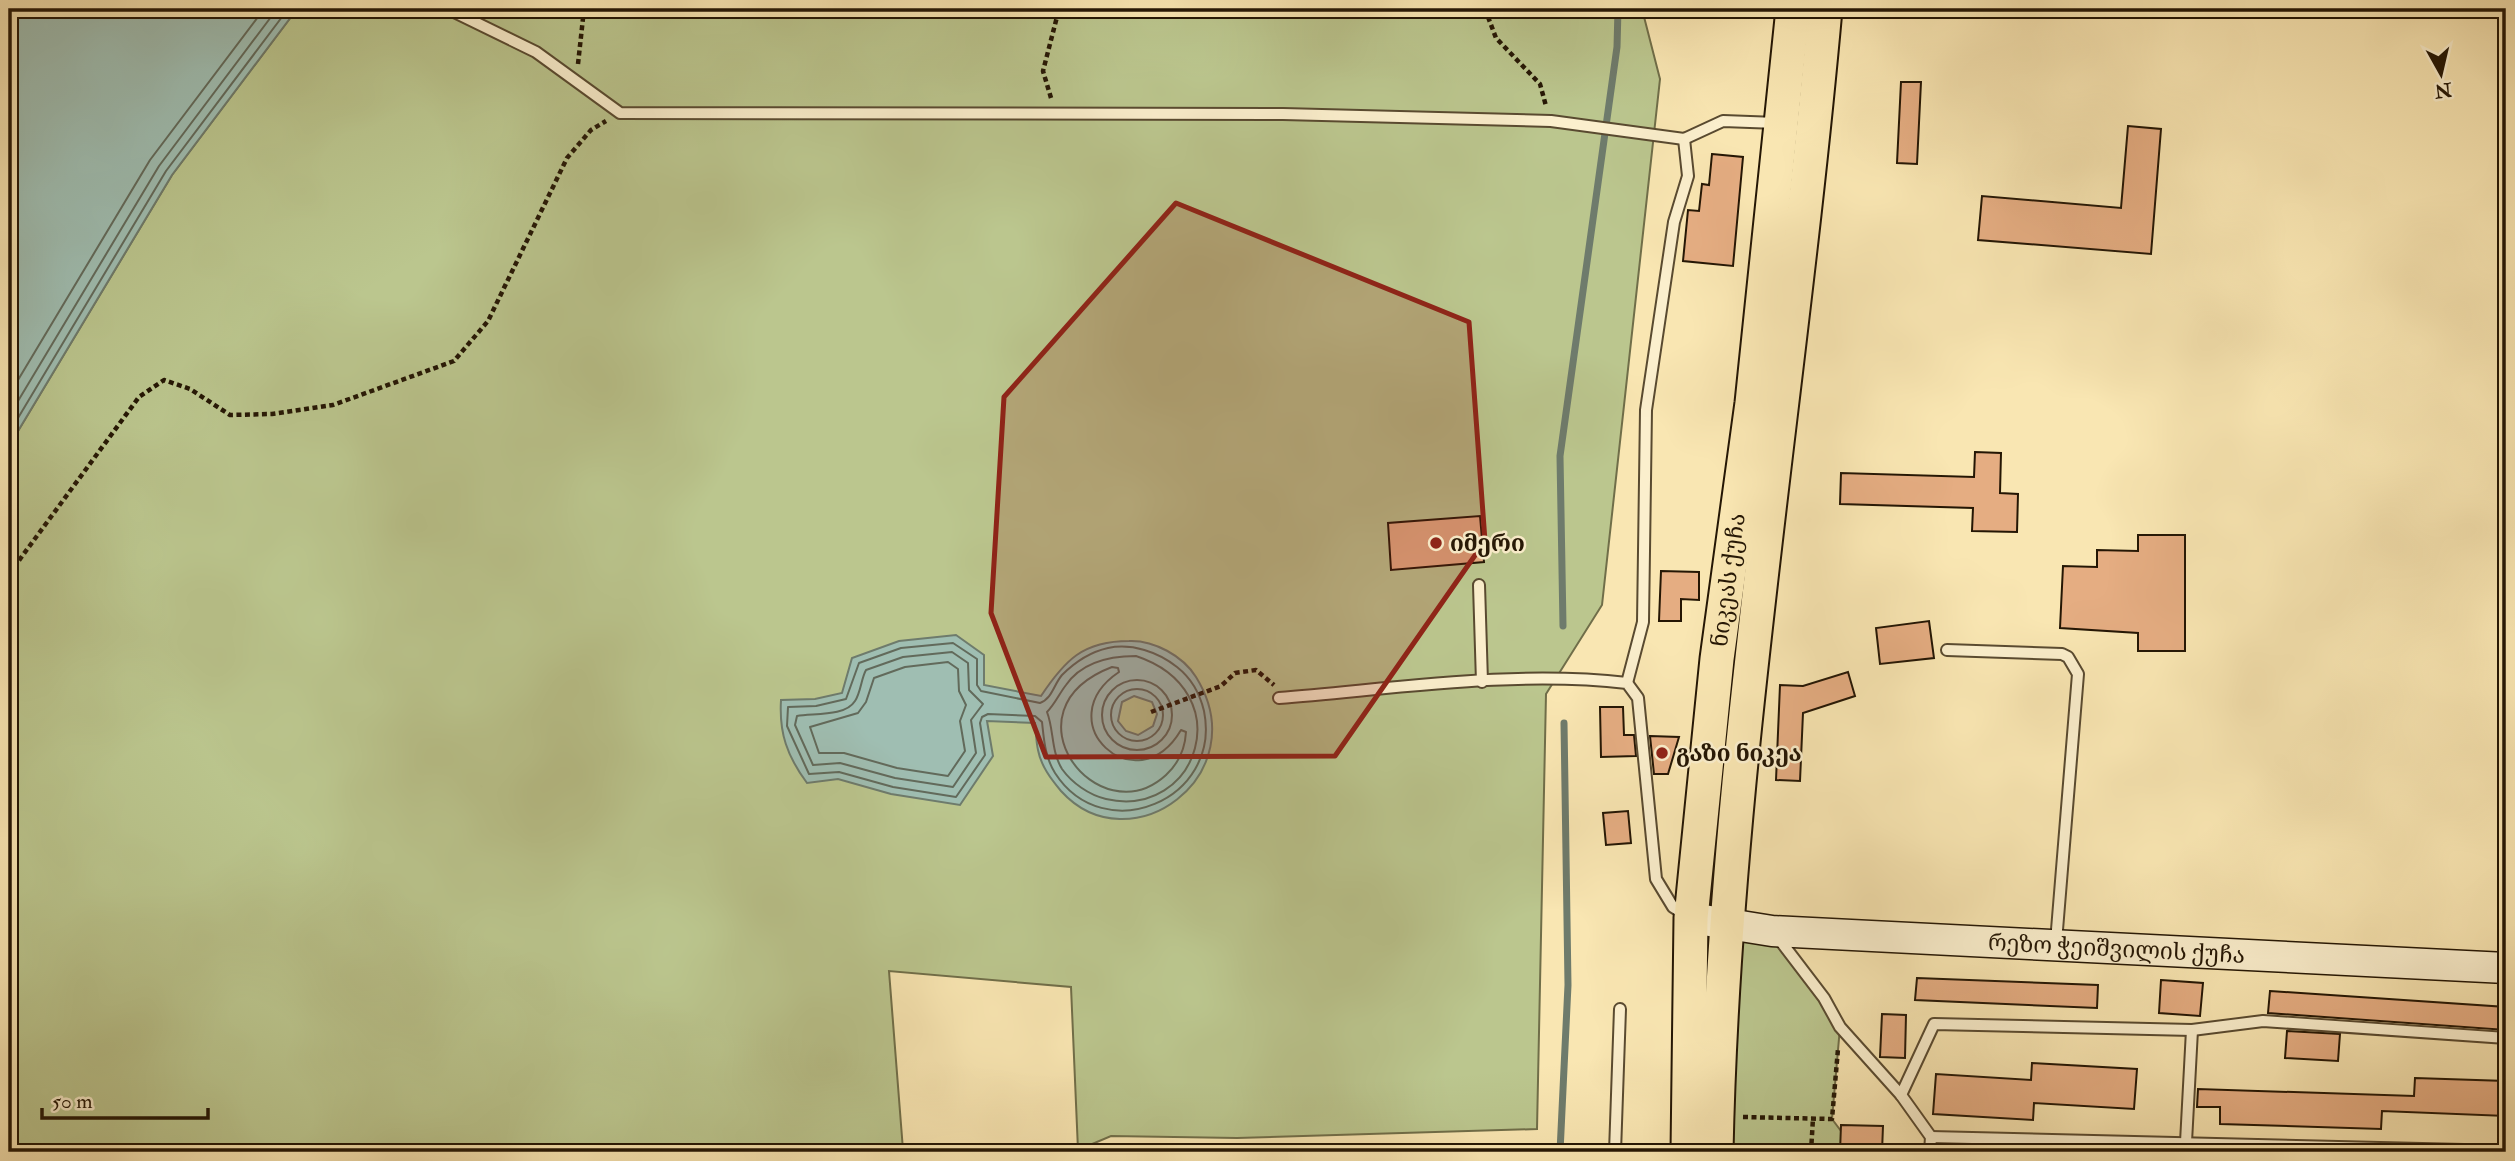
<svg xmlns="http://www.w3.org/2000/svg" width="2515" height="1161" viewBox="0 0 2515 1161" font-family="'IM FELL Double Pica','Noto Serif Georgian',serif">
	<style>
		.green { fill: #bbc68e; stroke: #706e49; stroke-width: 2 }
		.water { fill: #9fbeb2; stroke: #6e7b6c; stroke-width: 2; fill-rule: evenodd }
		.lines { fill: none; stroke-linecap: round; stroke-linejoin: round }
		.shore { stroke: #626a5b; stroke-width: 2 }
		.stream { stroke: #6e7b6c; stroke-width: 7 }
		.building { fill: #e5ad82; stroke: #241604; stroke-width: 2 }
		.lane-casing { stroke: #594a30; stroke-width: 14 }
		.secondary-casing { stroke: #241604; stroke-width: 33 }
		.primary-casing { stroke: #241604; stroke-width: 37 }
		.path { stroke: #241604; stroke-width: 4.5; stroke-dasharray: 5 3.5; stroke-linecap: butt }
		.lane { stroke: #fbefcd; stroke-width: 10 }
		.secondary { stroke: #fbefcd; stroke-width: 30 }
		.primary { stroke: #f9e6b2; stroke-width: 33 }
		.marked { fill: #8f2418; fill-opacity: 0.2; stroke: #8f2418; stroke-width: 5; stroke-linejoin: round }
		.poi-dot { fill: #8f2418; stroke: #fbefcd; stroke-width: 2.5 }
		.labels { text-anchor: middle; dominant-baseline: central; stroke-width: 5; stroke-linejoin: round; paint-order: stroke }
		.poi-label { font-size: 23px; font-weight: bold; fill: #241604; stroke: #fbefcd; text-anchor: start }
		.street-label { font-size: 23px; fill: #241604; stroke: #fbefcd }
	</style>
	<rect width="100%" height="100%" fill="#f9e6b2"/>
	<filter id="stains"><feTurbulence type="fractalNoise" baseFrequency=".00286" numOctaves="4"/><feColorMatrix values="0 0 0 0 .2 0 0 0 0 .09 0 0 0 0 .02 0 0 0 .5 -.17"/></filter>
	<radialGradient id="worn" r=".72"><stop offset=".6" stop-color="#630" stop-opacity="0"/><stop offset="1" stop-color="#630" stop-opacity=".3"/></radialGradient>
	<g class="green">
		<path d="M297,9H1642L1660,79L1602,605L1546,694L1537,1129L1237,1138L1111,1136L1078,1150L1071,987L889,971L903,1150L9,1152V446L172,175Z"/>
		<path d="M1727,926L1772,931L1840,1027L1832,1119L1844,1135L1843,1152H1716Z"/>
	</g>
	<g class="water">
		<path d="M9,9H297L172,175L9,446Z"/>
		<path d="M956,635L984,655V685L1041,696C1065,660 1083,641 1129,641C1154,640 1183,656 1196,677C1257,775 1130,867 1061,791C1051,779 1041,766 1038,750C1036,741 1036,732 1035,723L987,721L993,756L960,805L891,794L838,779L807,783C787,756 779,733 781,700L815,699L842,693L852,658L899,641ZM1134,696L1152,702L1157,714L1153,726L1138,735L1126,731L1118,721L1122,702Z"/>
	</g>
	<g class="lines">
		<g class="shore">
			<path d="M9,395L150,160L264,9"/>
			<path d="M9,416L159,166L277,9"/>
			<path d="M9,433L166,171L288,9"/>
			<path d="M953,643L977,659V685L981,691L1040,703C1052,699 1054,684 1062,675C1075,662 1090,652 1108,648C1132,643 1158,652 1177,667C1191,678 1200,694 1204,711C1222,800 1104,849 1055,773C1045,757 1044,740 1042,722L1035,716L988,714L982,717L980,723L985,755L956,797L893,787L839,772L809,774L787,726L788,707L816,706L846,699L859,663L901,648Z"/>
			<path d="M952,652L968,663L969,690L983,704L971,720L976,753L953,787L895,778L840,763L813,765L795,725L797,716C813,713 845,717 855,701C861,692 861,679 866,670L903,657Z"/>
			<path d="M1136,656C1241,691 1198,820 1106,799C1089,795 1072,783 1062,769C1051,751 1054,730 1047,712C1055,704 1059,694 1066,685C1082,662 1109,656 1136,656Z"/>
			<path d="M948,662L958,669L959,691L966,705L960,721L965,751L948,776L897,768L844,753H819L810,727L858,713L866,702L874,678L905,667Z"/>
			<path d="M1112,667L1118,668L1119,672C1046,721 1136,806 1181,730L1186,732C1185,750 1179,763 1166,775C1098,837 1000,710 1112,667Z"/>
			<circle cx="1137" cy="715" r="35"/>
			<circle cx="1137" cy="715" r="26"/>
		</g>
		<g class="stream">
			<path d="M1563,626L1560,456L1617,47L1618,9"/>
			<path d="M1560,1152L1568,985L1564,723"/>
		</g>
	</g>
	<g class="building">
		<path d="M1901,82H1921L1917,164L1897,163Z"/>
		<path d="M2128,126L2161,129L2151,254L1978,240L1982,196L2121,208Z"/>
		<path d="M1712,154L1743,157L1733,266L1683,261L1688,210L1699,211L1702,184L1709,185Z"/>
		<path d="M1975,452L2001,453L2000,493L2018,494L2017,532L1972,531L1973,508L1840,504L1841,473L1974,477Z"/>
		<path d="M1480,516L1484,562L1391,570L1388,523Z"/>
		<path d="M2138,535H2185V651H2138V633L2060,628L2063,566L2097,567V550L2138,551Z"/>
		<path d="M1661,571L1699,572V600L1681,599V621H1659Z"/>
		<path d="M1929,621L1934,658L1880,664L1876,628Z"/>
		<path d="M1848,672L1855,696L1803,713L1800,781L1776,780L1780,685L1803,686Z"/>
		<path d="M1600,707H1623L1624,735H1634L1636,756L1601,757Z"/>
		<path d="M1650,736L1679,737L1668,774H1654Z"/>
		<path d="M1628,811L1631,843L1606,845L1603,813Z"/>
		<path d="M1917,978L2098,985L2097,1008L1915,1000Z"/>
		<path d="M2161,980L2203,983L2200,1016L2159,1013Z"/>
		<path d="M2270,991L2506,1007V1030L2268,1013Z"/>
		<path d="M1882,1014L1906,1015L1905,1058L1880,1057Z"/>
		<path d="M2287,1031L2340,1034L2338,1061L2285,1058Z"/>
		<path d="M2032,1063L2137,1069L2134,1109L2034,1103L2033,1120L1933,1114L1936,1074L2031,1080Z"/>
		<path d="M2415,1078L2506,1081V1116L2382,1111L2381,1129L2220,1124V1107H2197L2198,1089L2414,1096Z"/>
		<path d="M1841,1125L1883,1126L1882,1152H1840Z"/>
	</g>
	<g class="lines">
		<g class="lane-casing">
			<g id="lane">
				<path d="M448,9L536,52L620,113L1283,114L1551,121L1684,139L1723,121L1777,123"/>
				<path d="M1479,585L1482,682"/>
				<path d="M1947,650L2062,654L2068,657L2078,674L2056,942"/>
				<path d="M1627,683L1643,622L1646,410L1674,222L1688,176L1684,139"/>
				<path d="M1279,698C1393,689 1512,670 1627,683L1638,698L1656,879L1673,907L1686,915"/>
				<path d="M1776,935L1824,998L1840,1027L1901,1095L1931,1137L1930,1152"/>
				<path d="M1901,1095L1934,1024L2192,1030L2263,1021L2506,1038"/>
				<path d="M1931,1137L2506,1151"/>
				<path d="M2186,1142L2192,1030"/>
				<path d="M1615,1152L1620,1009"/>
			</g>
		</g>
		<g class="secondary-casing">
			<g id="secondary">
				<path id="s1" d="M1691,918L1772,931L2506,968"/>
			</g>
		</g>
		<g class="primary-casing">
			<g id="primary">
				<path id="s2" d="M1688,1152L1691,918L1717,659L1752,403L1793,9"/>
				<path d="M1716,1152C1724,768 1791,390 1825,9"/>
			</g>
		</g>
		<g class="path">
			<path d="M1485,9L1496,38L1540,84L1546,106"/>
			<path d="M578,64L584,9"/>
			<path d="M1051,98L1043,71L1059,9"/>
			<path d="M9,574L139,397L164,380L190,389L230,415L272,414L333,405L454,361L488,321L567,158L591,130L606,121"/>
			<path d="M1151,712L1221,686L1235,673L1256,670L1274,685"/>
			<path d="M1743,1117L1832,1119L1838,1049"/>
			<path d="M1811,1152L1813,1118"/>
		</g>
		<use href="#lane" class="lane"/>
		<use href="#secondary" class="secondary"/>
		<use href="#primary" class="primary"/>
	</g>
	<path class="marked" d="M1176,203L1469,322L1485,541L1335,756L1046,757L991,613L1004,397Z"/>
	<g class="poi-dot">
		<circle cx="1436" cy="543" r="7"/>
		<circle cx="1662" cy="753" r="7"/>
	</g>
	<g class="labels">
		<g class="poi-label">
			<text x="1450" y="543">იმერი</text>
			<text x="1676" y="753">გაზი ნიკეა</text>
		</g>
		<g class="street-label">
			<text stroke="none"><textPath href="#s2" startOffset="574">ნიკეას ქუჩა</textPath></text>
			<text stroke="none"><textPath href="#s1" startOffset="427">რეზო ჭეიშვილის ქუჩა</textPath></text>
		</g>
	</g>
	<rect width="2515" height="1161" fill="none" stroke="#f9e6b2" stroke-width="35"/>
	<rect x="10" y="10" width="2494" height="1140" fill="none" stroke="#241604" stroke-width="3.5"/>
	<rect x="18" y="18" width="2480" height="1126" fill="none" stroke="#241604" stroke-width="2"/>
	<g transform="translate(2441 74) rotate(172)" stroke="#fbefcd" stroke-width="5" paint-order="stroke">
	<path d="M0-5L12 26L0 18L-12 26Z" fill="#241604"/>
	<text y="-10" font-size="19" font-weight="bold" text-anchor="middle" fill="#241604">N</text>
	</g>
	<path d="M42 1108v10h166v-10" fill="none" stroke="#241604" stroke-width="3.5"/>
	<text x="52" y="1108" font-size="21" fill="#241604" stroke="#fbefcd" stroke-width="5" paint-order="stroke">50 m</text>
	<rect width="100%" height="100%" filter="url(#stains)"/>
	<rect width="100%" height="100%" fill="url(#worn)"/>
</svg>
